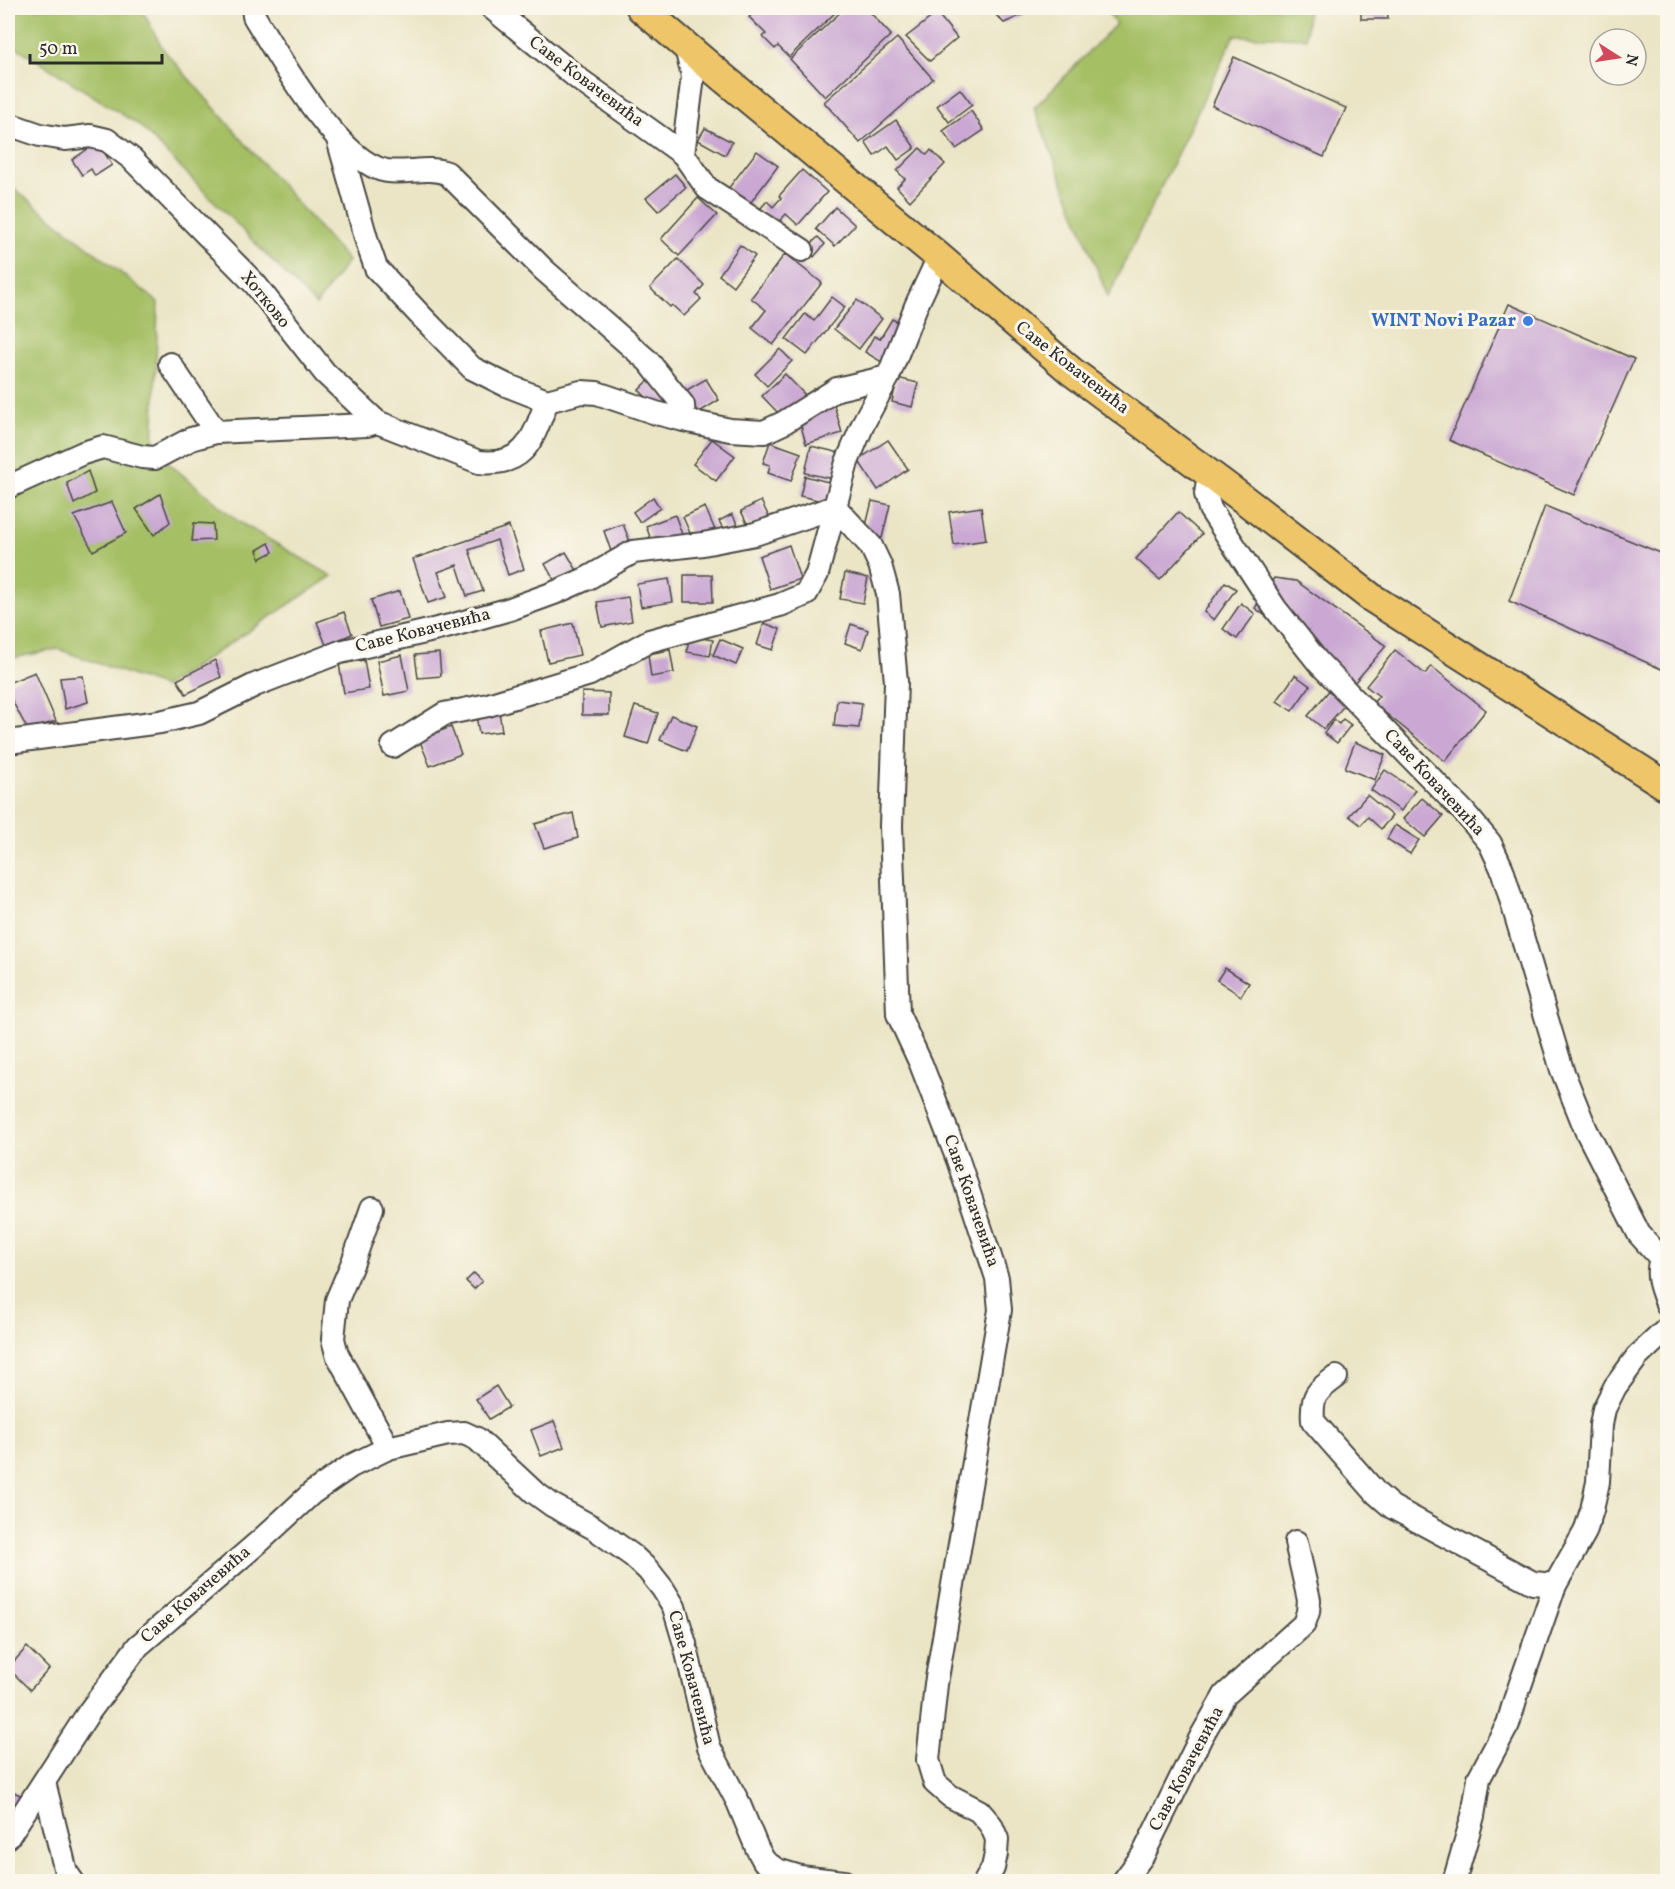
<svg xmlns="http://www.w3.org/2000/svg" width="1675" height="1889" viewBox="0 0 1675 1889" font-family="Vollkorn,serif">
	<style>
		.green { fill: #a5bf65; stroke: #687548; stroke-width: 1.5 }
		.building { fill: #caa8d3 }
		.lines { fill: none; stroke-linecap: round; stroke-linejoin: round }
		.minor-casing { stroke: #484742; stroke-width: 26 }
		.major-casing { stroke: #484742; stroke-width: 32 }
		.minor { stroke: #fff; stroke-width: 22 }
		.major { stroke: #eec569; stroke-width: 28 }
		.shop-dot { fill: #3f7fe0; stroke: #fbf7ec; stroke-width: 2 }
		.labels { text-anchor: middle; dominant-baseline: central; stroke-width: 6; stroke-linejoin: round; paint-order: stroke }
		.street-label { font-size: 18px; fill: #2b2b2b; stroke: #fbf7ec }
		.shop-label { font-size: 18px; font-weight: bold; fill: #366cbe; stroke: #fbf7ec; text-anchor: end }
	</style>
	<rect width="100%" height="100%" fill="#fbf7ec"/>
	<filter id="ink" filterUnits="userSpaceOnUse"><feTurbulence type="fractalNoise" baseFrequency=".0167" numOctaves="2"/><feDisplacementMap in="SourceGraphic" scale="12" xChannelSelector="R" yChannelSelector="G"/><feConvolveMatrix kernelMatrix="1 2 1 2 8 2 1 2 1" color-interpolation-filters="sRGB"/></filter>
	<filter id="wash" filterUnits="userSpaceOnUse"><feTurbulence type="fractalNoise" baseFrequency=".008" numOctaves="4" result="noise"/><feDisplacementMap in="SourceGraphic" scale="24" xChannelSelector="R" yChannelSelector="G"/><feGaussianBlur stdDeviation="1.35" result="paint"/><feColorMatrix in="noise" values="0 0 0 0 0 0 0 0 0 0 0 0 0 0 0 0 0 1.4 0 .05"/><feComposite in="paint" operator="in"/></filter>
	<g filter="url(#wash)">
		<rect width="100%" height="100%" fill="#ebe5c6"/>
		<g class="green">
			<path d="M8,8H141L163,49L348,261L316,305L139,125L10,43L8,44Z"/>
			<path d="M1105,8H1308L1306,38L1234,36L1108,297L1034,108L1116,24Z"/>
			<path d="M8,184L158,302L153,450L239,522L332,576L164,687L58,649L8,659Z"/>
		</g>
		<g id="blocks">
			<g class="building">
				<path d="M760,8H840L789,57L778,46L775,49L763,37L766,34L749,17Z"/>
				<path d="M845,8H866L891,35L825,97L790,59Z"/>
				<path d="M1000,8H1038L1004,23L992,11Z"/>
				<path d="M1361,8H1387L1388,19H1361Z"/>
				<path d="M937,13L957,38L930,61L906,37Z"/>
				<path d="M897,38L933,79L860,143L824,102Z"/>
				<path d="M1234,57L1346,108L1324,157L1212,106Z"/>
				<path d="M960,89L972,105L949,122L937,106Z"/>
				<path d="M971,111L984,130L956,149L943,131Z"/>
				<path d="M896,120L915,148L898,160L888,146L874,156L865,142Z"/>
				<path d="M705,128L732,142L725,155L698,140Z"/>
				<path d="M98,142L112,165L95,176L91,169L82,175L72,160Z"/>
				<path d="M920,148L927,155L931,150L945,164L910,201L897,187L905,179L897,171Z"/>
				<path d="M757,151L778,166L745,210L724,194Z"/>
				<path d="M802,170L827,192L798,225L786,214L777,224L760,209L767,201L773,207L781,198L779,196Z"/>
				<path d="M675,174L686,187L658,211L646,198Z"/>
				<path d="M698,198L717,215L679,256L661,239Z"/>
				<path d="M835,207L855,225L835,246L816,229Z"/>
				<path d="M818,237L825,244L814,257L806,249Z"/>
				<path d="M740,245L755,256L733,286L719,275Z"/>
				<path d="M785,254L822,283L773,345L752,328L766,310L751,298Z"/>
				<path d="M678,259L704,285L696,294L701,299L684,316L672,305L670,307L650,288Z"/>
				<path d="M832,297L845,307L807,355L786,339L805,314L814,321Z"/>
				<path d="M857,300L882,319L859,349L834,329Z"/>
				<path d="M1509,304L1634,359L1574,495L1449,440Z"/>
				<path d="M892,319L902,324L885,364L865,352L874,336L880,339Z"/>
				<path d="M780,349L792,361L767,386L755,374Z"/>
				<path d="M785,374L805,395L782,417L762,396Z"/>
				<path d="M897,378L918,383L912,407L892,402Z"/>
				<path d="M706,379L719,400L698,413L685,391Z"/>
				<path d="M648,381L671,404L662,413L639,390Z"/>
				<path d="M834,405L842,433L806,444L798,415Z"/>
				<path d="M712,439L735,456L716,481L693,464Z"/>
				<path d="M888,440L908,469L878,490L858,460Z"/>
				<path d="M770,442L801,453L791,481L768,473L770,465L763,463Z"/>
				<path d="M811,446L840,453L834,479L805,473Z"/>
				<path d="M88,471L95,493L74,504L67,483Z"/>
				<path d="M805,476L832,483L827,502L800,496Z"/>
				<path d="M160,494L170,522L154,535L136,509Z"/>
				<path d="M653,497L660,508L640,522L633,512Z"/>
				<path d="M761,501L769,517L749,527L741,511Z"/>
				<path d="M872,501L890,505L882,538L864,534Z"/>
				<path d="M112,502L126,533L93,551L74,516Z"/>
				<path d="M1545,506L1668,556V672L1509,601Z"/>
				<path d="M705,507L715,530L693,540L683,517Z"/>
				<path d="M981,507L986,540L954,545L949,512Z"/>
				<path d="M1178,512L1202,534L1160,580L1136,559Z"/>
				<path d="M732,514L738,525L725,532L719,521Z"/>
				<path d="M675,515L683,537L654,548L646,526Z"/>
				<path d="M194,523L213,524L214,540L192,541Z"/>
				<path d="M623,524L632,547L612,554L604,531Z"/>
				<path d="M509,526L524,569L508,575L497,540L469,550L483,591L467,596L457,565L438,572L447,597L428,603L413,559Z"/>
				<path d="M269,543L273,552L260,559L257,550Z"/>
				<path d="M789,545L800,579L770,589L759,556Z"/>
				<path d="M566,552L578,572L557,585L545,564Z"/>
				<path d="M845,573L868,578L863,603L840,599Z"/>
				<path d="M684,575H712L713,602H684Z"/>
				<path d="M1274,578L1296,581L1386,646L1354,683L1255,608Z"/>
				<path d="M669,579L673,602L641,607L637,584Z"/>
				<path d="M1225,582L1236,589L1214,620L1204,612Z"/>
				<path d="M400,591L408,619L379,627L371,600Z"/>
				<path d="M628,597L632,621L602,627L597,602Z"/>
				<path d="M1241,603L1255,614L1237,639L1223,629Z"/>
				<path d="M344,612L352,634L326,645L317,622Z"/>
				<path d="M573,623L580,655L548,662L541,631Z"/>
				<path d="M764,623L780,629L773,650L757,645Z"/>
				<path d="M851,624L868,630L862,649L845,643Z"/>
				<path d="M689,636L713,640L710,656L687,652Z"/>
				<path d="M720,639L743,649L736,665L713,655Z"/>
				<path d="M670,650L674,673L651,677L648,654Z"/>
				<path d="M1395,650L1425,674L1431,666L1486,710L1445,761L1373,703L1379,696L1366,686Z"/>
				<path d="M439,653L441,676L418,678L415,655Z"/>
				<path d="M402,655L409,691L384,696L377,661Z"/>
				<path d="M215,660L221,677L186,694L177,680Z"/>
				<path d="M364,660L369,689L344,693L339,664Z"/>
				<path d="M35,672L56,721L28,730L8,693V683Z"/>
				<path d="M1295,675L1310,686L1292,711L1277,701Z"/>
				<path d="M83,676L88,702L65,709L60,678Z"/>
				<path d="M1332,687L1348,701L1324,729L1308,716Z"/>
				<path d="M582,692L609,693V715H582Z"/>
				<path d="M837,700L862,703L859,728L834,726Z"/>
				<path d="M635,706L658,713L648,744L625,737Z"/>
				<path d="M499,711L502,731L479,734L476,715Z"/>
				<path d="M671,715L697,726L687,751L660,740Z"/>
				<path d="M1343,719L1351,725L1337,743L1324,733L1334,720L1339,724Z"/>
				<path d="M451,727L461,754L430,766L419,739Z"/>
				<path d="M1355,742L1385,755L1375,780L1345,768Z"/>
				<path d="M1385,770L1415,790L1401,811L1371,790Z"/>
				<path d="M1367,795L1392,816L1381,829L1368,817L1361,825L1349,816Z"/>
				<path d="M1422,798L1443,816L1425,837L1403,819Z"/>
				<path d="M573,813L578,838L544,848L535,824Z"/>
				<path d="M1395,825L1419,840L1410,854L1387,839Z"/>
				<path d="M1225,968L1249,983L1241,996L1217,980Z"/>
				<path d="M474,1273L482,1281L474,1289L466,1281Z"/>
				<path d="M496,1386L509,1407L489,1419L476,1399Z"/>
				<path d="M554,1421L564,1447L541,1456L531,1430Z"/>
				<path d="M27,1647L49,1669L30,1690L8,1668Z"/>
				<path d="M10,1790L26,1798L20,1808L8,1801V1794Z"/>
			</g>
		</g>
	</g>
	<g filter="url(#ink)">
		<use href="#blocks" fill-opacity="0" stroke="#484742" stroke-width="1.5"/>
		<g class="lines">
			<g class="minor-casing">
				<g id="minor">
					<path d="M253,8L254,16C278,56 339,163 387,171C407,174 427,166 447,173L544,270L648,361L683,405L684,420"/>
					<path d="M492,8L580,80L683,154L707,188L802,250"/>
					<path d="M8,124L40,135L65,139L90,136L107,140L132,159L255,284L325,373L377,422L479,462C526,467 533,438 547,401"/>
					<path d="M338,139L368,245L376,268L422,317L472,368L506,385L547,401L581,392L597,393L656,413L684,420L730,430L764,432L783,423L837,389L888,377"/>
					<path d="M683,154L693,76L685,44"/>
					<path d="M170,364L216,432L367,425L377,422"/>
					<path d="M1209,473L1206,494L1210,509L1275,608L1318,662L1464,812L1490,843L1502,869L1562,1070L1586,1130L1639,1234L1668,1266"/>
					<path d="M8,487L83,453L103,447L142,457L155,458L191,439L216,432"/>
					<path d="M835,507L871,546L880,565L888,594L896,682L891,826L898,1014L921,1064L958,1160L997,1278L1000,1310L936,1684L928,1760L935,1783L950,1796L979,1811L991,1825L997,1839L996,1854L993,1868L985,1882"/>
					<path d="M8,742L160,722L199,713L255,685L340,652L450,626L510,609L554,593L588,578L633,552L703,544L755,534L835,507L847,462L864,422L888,377L916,306L939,257"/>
					<path d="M393,746L444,714L488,705L590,674L649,641L780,605L806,594L817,574L835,507"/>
					<path d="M372,1208L353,1262L337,1300L333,1339L337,1354L388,1448"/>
					<path d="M1661,1259C1655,1276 1662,1290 1668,1306"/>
					<path d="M1336,1377C1317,1391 1311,1395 1313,1421L1377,1494L1392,1507L1533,1583L1555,1585"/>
					<path d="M44,1782L66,1872L73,1882"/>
					<path d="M8,1837L89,1712L138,1646L261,1540L312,1493L351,1466L388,1448L448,1434L464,1433L477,1439L534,1492L552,1505L594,1528L633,1556L648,1570L663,1589L674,1607L685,1644L709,1747L738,1802L757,1848L764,1861L777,1870L800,1877L844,1882"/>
					<path d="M1123,1882L1143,1855L1201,1737L1225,1695L1304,1624L1308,1612L1309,1600L1296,1542"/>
					<path d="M1454,1882L1473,1816L1479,1778L1508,1724L1515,1700L1555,1585L1585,1532L1592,1510L1598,1482L1601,1425L1604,1409L1615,1387L1637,1357L1668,1328"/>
				</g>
			</g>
			<g class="major-casing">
				<path id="major" d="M641,8L721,76L939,257L1071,371L1246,501L1372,598L1668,787"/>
			</g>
			<use href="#minor" class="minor"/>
			<use href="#major" class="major"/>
		</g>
	</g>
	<circle class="shop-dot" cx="1528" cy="321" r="6"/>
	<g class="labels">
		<g class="street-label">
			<text transform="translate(586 82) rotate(37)">Саве Ковачевића</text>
			<text transform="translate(265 300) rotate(51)">Хотково</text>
			<text transform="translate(1072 368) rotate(38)">Саве Ковачевића</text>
			<text transform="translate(423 631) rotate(-14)">Саве Ковачевића</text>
			<text transform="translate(1434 783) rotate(47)">Саве Ковачевића</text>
			<text transform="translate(971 1201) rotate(71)">Саве Ковачевића</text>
			<text transform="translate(196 1595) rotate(-41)">Саве Ковачевића</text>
			<text transform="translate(691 1678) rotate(75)">Саве Ковачевића</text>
			<text transform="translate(1187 1769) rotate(-62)">Саве Ковачевића</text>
		</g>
		<g class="shop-label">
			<text x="1516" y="321">WINT Novi Pazar</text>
		</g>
	</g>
	<rect width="1675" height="1889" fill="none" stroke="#fbf7ec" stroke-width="30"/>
	<g transform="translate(1618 57) rotate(102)"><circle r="28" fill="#fbf7ec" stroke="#a8a59f" stroke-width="1.5"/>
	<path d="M0-4.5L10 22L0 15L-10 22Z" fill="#d1495b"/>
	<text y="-9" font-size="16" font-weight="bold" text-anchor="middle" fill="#2b2b2b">N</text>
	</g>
	<path d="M30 54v9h132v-9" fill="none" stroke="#2b2b2b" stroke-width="3"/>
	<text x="39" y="54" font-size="18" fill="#2b2b2b" stroke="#fbf7ec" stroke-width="4.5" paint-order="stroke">50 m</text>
</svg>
